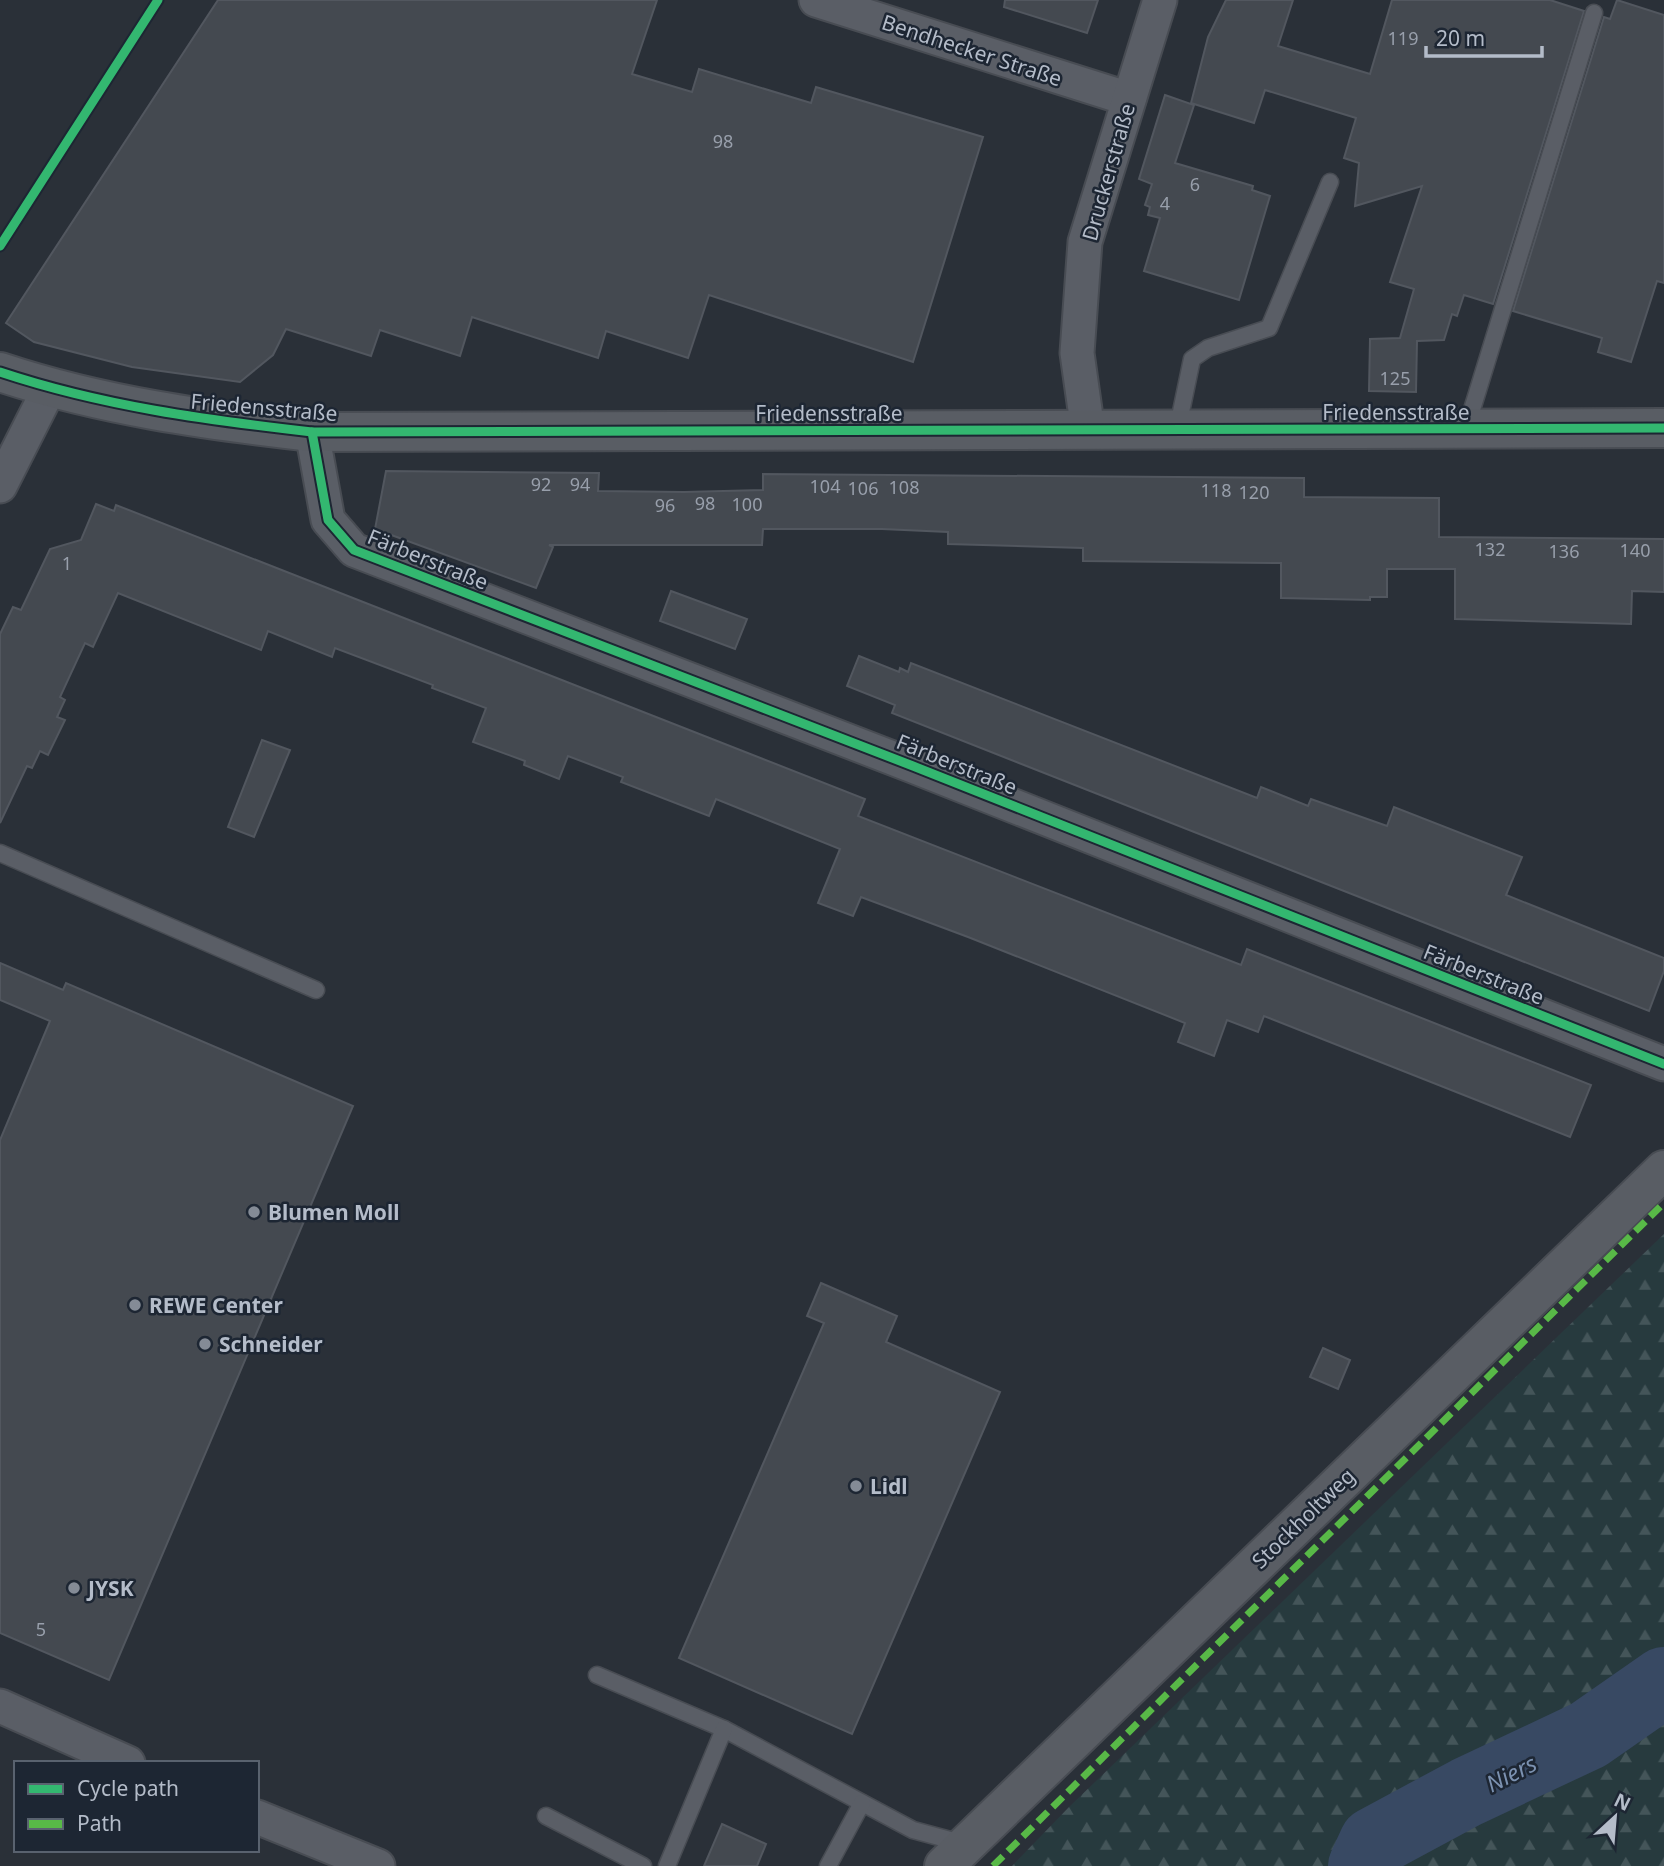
<svg xmlns="http://www.w3.org/2000/svg" width="1664" height="1866" viewBox="0 0 1664 1866" font-family="'Noto Sans',sans-serif">
	<style>
		.forest { fill: url(#forest-firs) }
		.lines { fill: none; stroke-linecap: round; stroke-linejoin: round }
		.river { stroke: #384963; stroke-width: 70 }
		.building { fill: #444950; stroke: #52575f; stroke-width: 2 }
		.service-casing { stroke: #484c53; stroke-width: 19 }
		.minor-casing { stroke: #484c53; stroke-width: 37 }
		.secondary-casing { stroke: #484c53; stroke-width: 42 }
		.service { stroke: #5a5e66; stroke-width: 16 }
		.minor { stroke: #5a5e66; stroke-width: 33 }
		.secondary { stroke: #595d64; stroke-width: 38 }
		.quiet { stroke: #58b947; stroke-width: 7; stroke-dasharray: 14 7; stroke-linecap: butt }
		.cycleway-casing { stroke: #1d2633; stroke-width: 13 }
		.cycleway { stroke: #33b770; stroke-width: 9 }
		.poi-dot { fill: #848b96; stroke: #1d2633; stroke-width: 2.5 }
		.labels { text-anchor: middle; dominant-baseline: central; stroke-width: 5; stroke-linejoin: round; paint-order: stroke }
		.number-label { font-size: 18px; fill: #989fab }
		.street-label { font-size: 21px; fill: #b4bcc9; stroke: #1d2633 }
		.poi-label { font-size: 21px; font-weight: bold; fill: #b4bcc9; stroke: #1d2633; text-anchor: start }
		.water-label { font-size: 23px; font-style: italic; fill: #7c92b1; stroke: #1d2633 }
	</style>
	<defs>
		<pattern id="forest-firs" width="22" height="20" patternUnits="userSpaceOnUse" patternTransform="scale(1.75)"><rect width="22" height="20" fill="#273a3e"/><path d="M5 1l3.5 6h-7zM16 11l3.5 6h-7z" fill="#445559"/></pattern>
	</defs>
	<rect width="100%" height="100%" fill="#2a3038"/>
	<path class="forest" d="M1664,1234V1866H1012L1069,1807Z"/>
	<g class="lines">
		<path class="river" d="M1363,1866L1374,1842L1467,1792L1588,1735L1664,1682"/>
	</g>
	<g class="building">
		<path d="M218,0H657L632,74L692,92L699,69L811,103L816,87L983,137L913,362L709,295L688,358L606,331L598,358L472,317L460,356L380,330L371,356L286,329L273,355L240,382L132,367L34,342L6,323Z"/>
		<path d="M1005,0H1098L1087,33L1004,7Z"/>
		<path d="M1226,0H1293L1278,46L1370,74L1392,0H1550L1584,11L1493,304L1464,295L1457,316L1452,314L1444,340L1417,341L1416,392L1369,391L1370,339L1400,338L1414,289L1390,282L1422,186L1355,206L1359,163L1344,158L1356,118L1265,90L1254,123L1191,103L1208,37Z"/>
		<path d="M1617,0L1664,15V283L1657,281L1631,362L1598,352L1602,338L1513,311L1604,17L1610,19Z"/>
		<path d="M1165,95L1194,105L1175,163L1253,186L1252,190L1270,196L1239,300L1144,271L1160,218L1148,215L1150,207L1145,205L1152,184L1139,179Z"/>
		<path d="M386,471L599,473L598,491L684,492L763,490V474L1304,478V497L1439,498V537L1664,539V592L1632,591L1631,624L1455,619V569H1387V597H1370V600L1281,598V563L1083,561V548L948,544V532L882,529H763L762,545H549L553,547L536,588L375,529Z"/>
		<path d="M96,504L114,511L116,505L865,799L858,816L1241,965L1247,949L1591,1085L1570,1137L1264,1016L1258,1032L1227,1020L1214,1056L1178,1042L1185,1023L968,937L861,897L853,916L818,903L840,849L716,799L709,816L621,782L623,777L568,756L559,779L524,765L525,761L473,742L486,708L432,688L433,685L335,648L332,657L268,631L261,650L118,593L93,647L85,643L60,697L65,700L57,717L65,720L48,755L40,751L32,768L27,766L0,823V634L13,607L21,610L50,549L81,540Z"/>
		<path d="M671,591L747,619L735,649L660,621Z"/>
		<path d="M859,656L899,672L900,668L908,672L911,663L1257,798L1261,787L1308,806L1311,799L1387,826L1394,807L1522,857L1506,895L1664,958V971L1649,1011L892,713L895,705L847,686Z"/>
		<path d="M262,740L290,750L254,837L228,827Z"/>
		<path d="M0,963L63,990L66,983L353,1106L109,1680L0,1633V1140L50,1021L0,1000Z"/>
		<path d="M821,1283L897,1316L886,1342L1000,1392L852,1734L679,1658L824,1323L807,1316Z"/>
		<path d="M1323,1348L1350,1360L1338,1389L1310,1377Z"/>
		<path d="M722,1824L766,1844L757,1866H704Z"/>
	</g>
	<g class="lines">
		<g class="service-casing">
			<g id="service">
				<path d="M1466,429L1594,13"/>
				<path d="M1177,431L1192,359L1208,348L1269,328L1330,182"/>
				<path d="M0,853L316,990"/>
				<path d="M597,1675L724,1729L913,1830L965,1844"/>
				<path d="M546,1816L643,1866"/>
				<path d="M667,1866L724,1729"/>
				<path d="M828,1866L862,1803"/>
			</g>
		</g>
		<g class="minor-casing">
			<g id="minor">
				<path d="M816,0L1129,99"/>
				<path d="M1088,431L1077,353L1085,242L1160,0"/>
				<path d="M312,432L328,520L354,550L913,766L1664,1064"/>
				<path d="M0,486L49,389"/>
				<path d="M0,1706L128,1763"/>
				<path d="M257,1817L378,1866"/>
			</g>
		</g>
		<g class="secondary-casing">
			<g id="secondary">
				<path d="M0,372C102,406 206,420 312,432L1664,428"/>
				<path d="M944,1866L1664,1170"/>
			</g>
		</g>
		<use href="#service" class="service"/>
		<use href="#minor" class="minor"/>
		<use href="#secondary" class="secondary"/>
		<path class="quiet" d="M993,1866L1664,1203"/>
		<g class="cycleway-casing">
			<g id="cycleway">
				<path d="M0,246L158,0"/>
				<path d="M0,372C102,406 206,420 312,432L1664,428"/>
				<path d="M312,432L328,520L354,550L913,766L1664,1064"/>
			</g>
		</g>
		<use href="#cycleway" class="cycleway"/>
	</g>
	<g class="poi-dot">
		<circle cx="254" cy="1212" r="7"/>
		<circle cx="135" cy="1305" r="7"/>
		<circle cx="205" cy="1344" r="7"/>
		<circle cx="856" cy="1486" r="7"/>
		<circle cx="74" cy="1588" r="7"/>
	</g>
	<g class="labels">
		<g class="number-label">
			<text x="1403" y="38">119</text>
			<text x="723" y="141">98</text>
			<text x="1195" y="184">6</text>
			<text x="1165" y="203">4</text>
			<text x="1395" y="378">125</text>
			<text x="541" y="484">92</text>
			<text x="580" y="484">94</text>
			<text x="825" y="486">104</text>
			<text x="904" y="487">108</text>
			<text x="863" y="488">106</text>
			<text x="1216" y="490">118</text>
			<text x="1254" y="492">120</text>
			<text x="705" y="503">98</text>
			<text x="747" y="504">100</text>
			<text x="665" y="505">96</text>
			<text x="1490" y="549">132</text>
			<text x="1635" y="550">140</text>
			<text x="1564" y="551">136</text>
			<text x="67" y="563">1</text>
			<text x="41" y="1629">5</text>
		</g>
		<g class="street-label">
			<text transform="translate(972 50) rotate(18)">Bendhecker Straße</text>
			<text transform="translate(1108 172) rotate(-74)">Druckerstraße</text>
			<text transform="translate(264 407) rotate(5)">Friedensstraße</text>
			<text x="1396" y="412">Friedensstraße</text>
			<text x="829" y="413">Friedensstraße</text>
			<text transform="translate(428 559) rotate(22)">Färberstraße</text>
			<text transform="translate(957 764) rotate(22)">Färberstraße</text>
			<text transform="translate(1484 974) rotate(22)">Färberstraße</text>
			<text transform="translate(1303 1518) rotate(-44)">Stockholtweg</text>
		</g>
		<g class="poi-label">
			<text x="268" y="1212">Blumen Moll</text>
			<text x="149" y="1305">REWE Center</text>
			<text x="219" y="1344">Schneider</text>
			<text x="870" y="1486">Lidl</text>
			<text x="88" y="1588">JYSK</text>
		</g>
		<g class="water-label">
			<text transform="translate(1511 1773) rotate(-27)">Niers</text>
		</g>
	</g>
	<rect x="14" y="1761" width="245" height="91" fill="#1d2633" stroke="#59626f" stroke-width="2"/>
	<rect x="28" y="1784" width="35" height="10" fill="#33b770" stroke="#59626f" stroke-width="2"/>
	<text x="77" y="1796" font-size="21" fill="#b4bcc9">Cycle path</text>
	<rect x="28" y="1819" width="35" height="10" fill="#58b947" stroke="#59626f" stroke-width="2"/>
	<text x="77" y="1831" font-size="21" fill="#b4bcc9">Path</text>
	<g transform="translate(1615 1817) rotate(26)" stroke="#1d2633" stroke-width="5" paint-order="stroke">
	<path d="M0-5L12 26L0 18L-12 26Z" fill="#b4bcc9"/>
	<text y="-10" font-size="19" font-weight="bold" text-anchor="middle" fill="#b4bcc9">N</text>
	</g>
	<path d="M1426 46v10h116v-10" fill="none" stroke="#b4bcc9" stroke-width="3.5"/>
	<text x="1436" y="46" font-size="21" fill="#b4bcc9" stroke="#1d2633" stroke-width="5" paint-order="stroke">20 m</text>
</svg>
